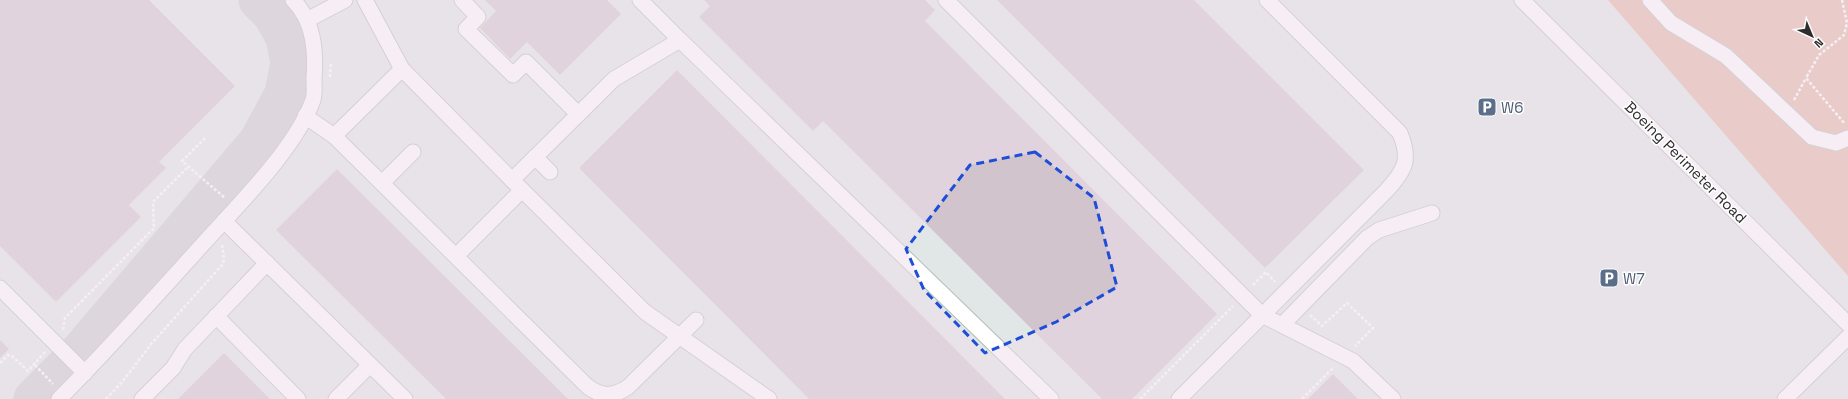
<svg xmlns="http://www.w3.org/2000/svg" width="1848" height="399" viewBox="0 0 1848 399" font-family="'Space Grotesk',sans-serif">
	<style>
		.industrial { fill: #e0e7e6 }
		.green { fill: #e2b39f }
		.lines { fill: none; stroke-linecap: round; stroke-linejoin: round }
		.taxiway { stroke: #c8cbcc; stroke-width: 41 }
		.building { fill: #d1c4cd }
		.minor-casing { stroke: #b3bfb9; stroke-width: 17 }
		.path { stroke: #fff; stroke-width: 2.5; stroke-dasharray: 3 2; stroke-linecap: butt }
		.minor { stroke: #fff; stroke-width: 15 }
		.marked { fill: none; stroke: #1d4ed8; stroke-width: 3; stroke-dasharray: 8 5; stroke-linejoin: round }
		.labels { text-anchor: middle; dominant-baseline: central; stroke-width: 3; stroke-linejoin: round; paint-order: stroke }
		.service-label { font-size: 15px; fill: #4e5e75; stroke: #fff; text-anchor: start }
		.street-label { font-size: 15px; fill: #2d2d2d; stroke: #fff }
	</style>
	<rect width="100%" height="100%" fill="#eee0eb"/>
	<path class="industrial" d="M0,0H1605L1848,257V399H0Z"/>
	<path class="green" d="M1608,0H1848V276Z"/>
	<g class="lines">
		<path class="taxiway" d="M34,399L77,356L259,142L285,94L291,63L286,37L273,14L259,0"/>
	</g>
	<g class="building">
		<path d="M0,0H149L235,86L159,162L166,168L129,205L141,217L56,302L0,246Z"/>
		<path d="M485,0H607L621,14L560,75L527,42L510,59L480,28L496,11Z"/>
		<path d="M704,0H925L935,10L925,21L1217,314L1132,399H1102L823,121L813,131L699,17L710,6Z"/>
		<path d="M997,0H1194L1364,170L1265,268Z"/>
		<path d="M677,70L1005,399H809L579,168Z"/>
		<path d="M337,169L568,399H446L276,230Z"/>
		<path d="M0,340L9,349L0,358Z"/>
		<path d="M224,353L270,399H178Z"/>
		<path d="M1333,374L1358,399H1308Z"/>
	</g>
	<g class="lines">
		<g class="minor-casing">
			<g id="minor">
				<path d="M365,0L402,69L512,180L645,312L769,399"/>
				<path d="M462,0L478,17L466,29L513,75L526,62L578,114"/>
				<path d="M946,0L1262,315L1353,361L1393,399"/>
				<path d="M1522,0L1848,324"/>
				<path d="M1650,0L1671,23L1726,56L1812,137L1836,143L1848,138"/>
				<path d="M307,20L345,0"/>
				<path d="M680,40L1051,399"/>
				<path d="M305,116L334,136L402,69"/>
				<path d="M334,136L587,386C601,397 613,397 628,387L696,320"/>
				<path d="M535,157L550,172"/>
				<path d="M512,180L614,79L680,40L640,0"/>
				<path d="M382,183L413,152"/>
				<path d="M224,221L405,399"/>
				<path d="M456,256L522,190"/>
				<path d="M0,288L85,373"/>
				<path d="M216,316L298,399"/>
				<path d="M1282,325L1367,238L1379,230L1432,213"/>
				<path d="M59,399C109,349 156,296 203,244C238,205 296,148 313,100C315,94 314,86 314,79C316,51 314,21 293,0"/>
				<path d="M142,399L173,368L185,349L267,263"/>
				<path d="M336,399L370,365"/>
				<path d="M1179,399L1387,190C1405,170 1411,160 1400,133L1267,0"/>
				<path d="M1785,399L1848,337"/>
			</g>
		</g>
		<g class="path">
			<path d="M1842,0L1847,23L1844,35L1819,55L1806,78L1845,124"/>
			<path d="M330,77L331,64"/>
			<path d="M1794,100L1806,78"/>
			<path d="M205,138L182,161L225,198"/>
			<path d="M1253,285L1266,272L1275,282"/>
			<path d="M1310,315L1322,326L1347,303L1373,328L1355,346"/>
			<path d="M63,330L65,318L154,228L153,202L188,167"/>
			<path d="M0,363L8,355L12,356L28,371L45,352"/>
			<path d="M35,365L53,384"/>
			<path d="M106,399L122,382L152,343L223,264L224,258L222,245"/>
			<path d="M1140,399L1233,306"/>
			<path d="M1302,399L1334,367"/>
		</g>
		<use href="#minor" class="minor"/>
	</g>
	<path d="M0 0H1848V399H0ZM1035,152L1094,198L1117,287L1056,322L985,353L924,290L906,249L970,165Z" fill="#eee0eb" fill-opacity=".55" fill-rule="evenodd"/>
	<path class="marked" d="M1035,152L1094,198L1117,287L1056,322L985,353L924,290L906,249L970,165Z"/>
	<defs>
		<g id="parking-square" transform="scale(1)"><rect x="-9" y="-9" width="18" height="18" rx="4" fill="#5c6f8a" stroke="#fff"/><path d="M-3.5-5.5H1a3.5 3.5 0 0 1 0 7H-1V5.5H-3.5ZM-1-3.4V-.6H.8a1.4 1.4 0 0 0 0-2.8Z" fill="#fff"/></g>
	</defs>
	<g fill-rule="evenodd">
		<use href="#parking-square" x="1487" y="107"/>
		<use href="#parking-square" x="1609" y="278"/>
	</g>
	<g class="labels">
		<g class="service-label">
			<text x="1501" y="107">W6</text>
			<text x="1623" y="278">W7</text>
		</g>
		<g class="street-label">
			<text transform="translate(1686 162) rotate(45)">Boeing Perimeter Road</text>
		</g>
	</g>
	<g transform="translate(1812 36) rotate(136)" stroke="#ffffff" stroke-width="3" paint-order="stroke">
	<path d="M0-3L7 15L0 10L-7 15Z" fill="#2d2d2d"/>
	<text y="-6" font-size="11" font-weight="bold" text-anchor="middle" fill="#2d2d2d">N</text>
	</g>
</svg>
